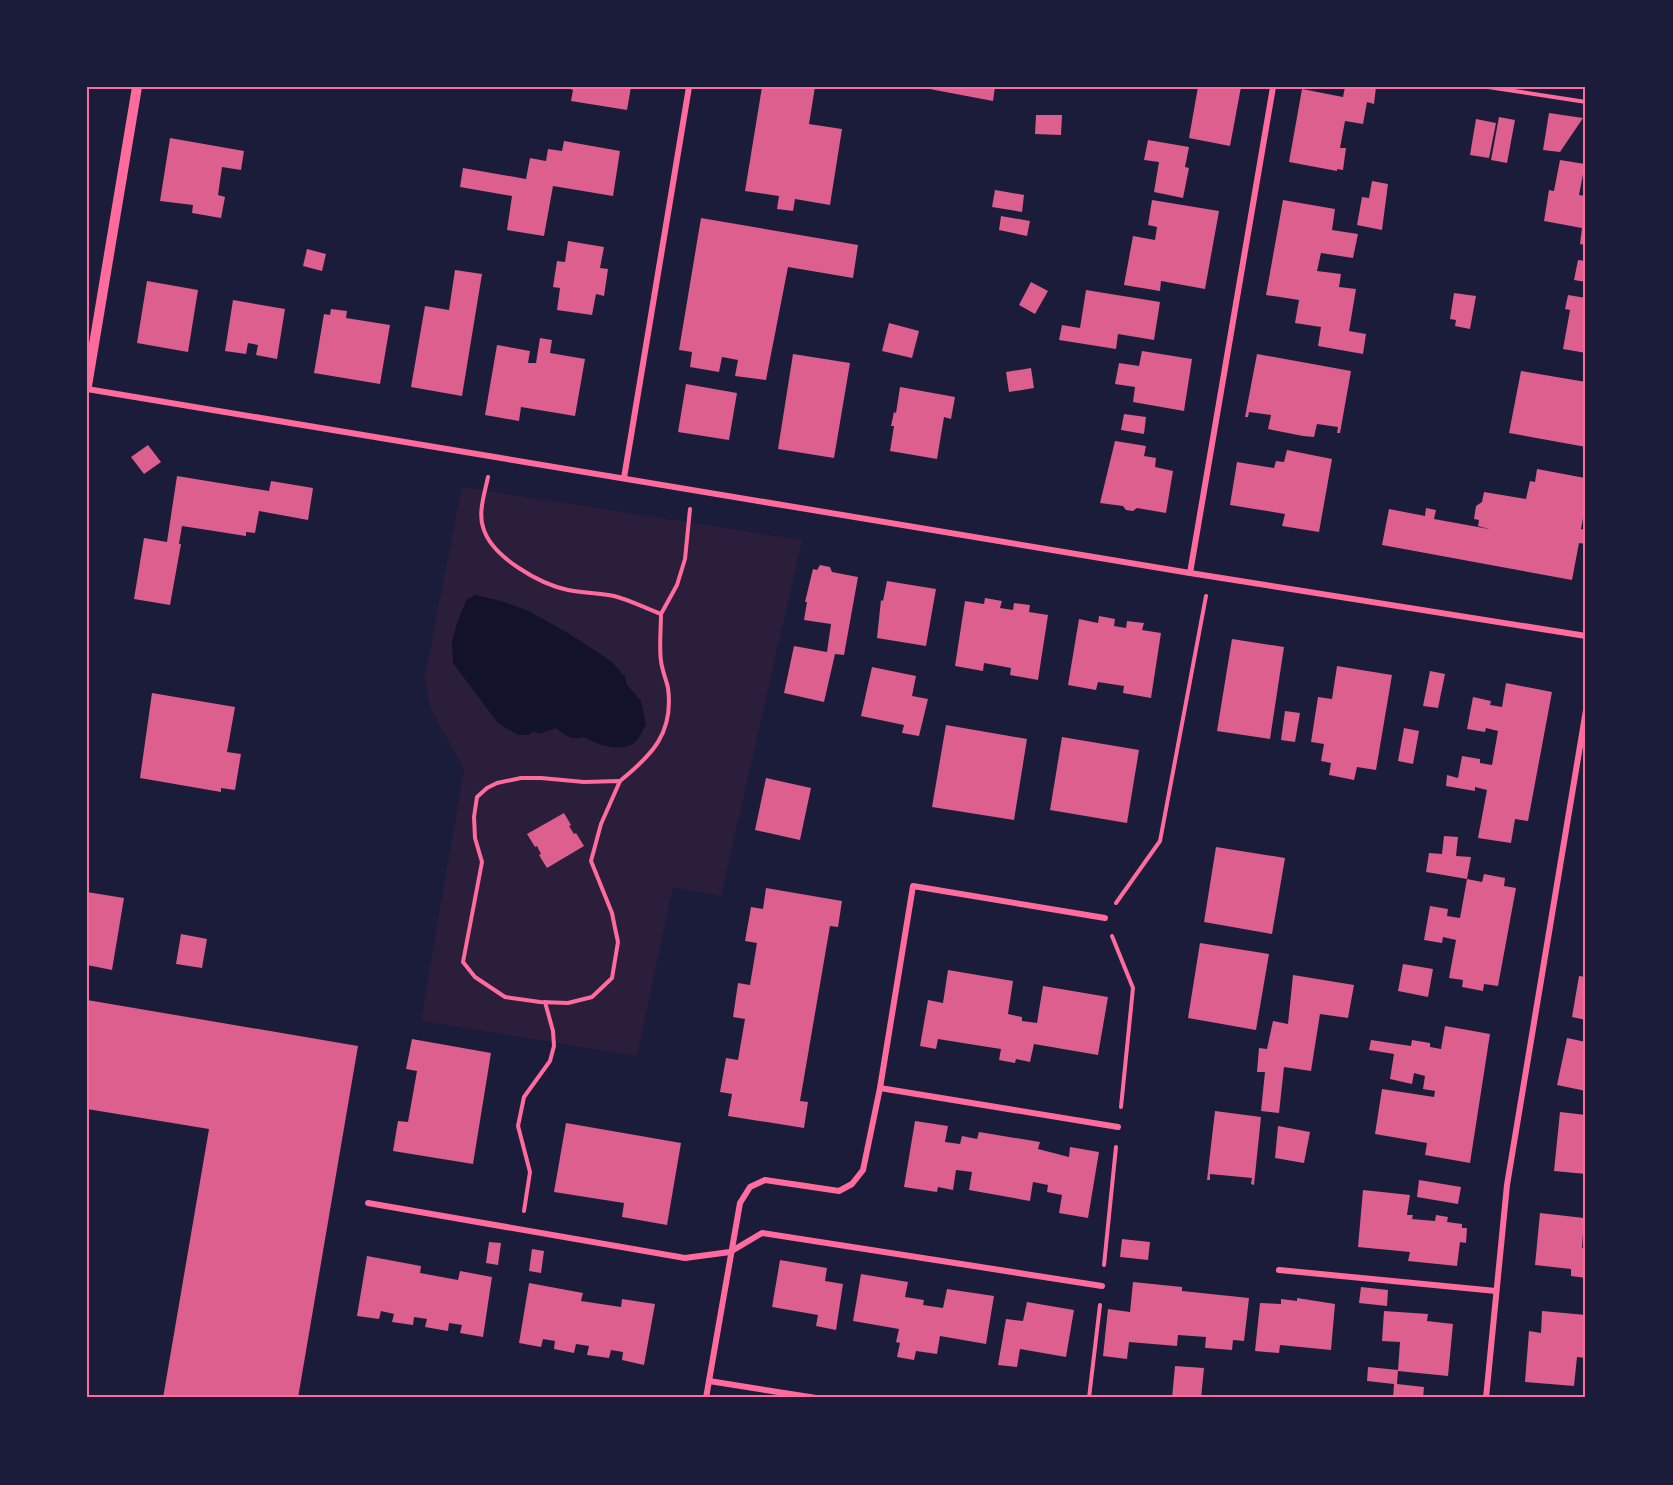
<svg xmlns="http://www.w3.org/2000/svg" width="1673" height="1485" viewBox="0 0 1673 1485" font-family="'Archivo Narrow',sans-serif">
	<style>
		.green { fill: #2a1e3b }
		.water { fill: #12122b }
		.building { fill: #dd5f8e }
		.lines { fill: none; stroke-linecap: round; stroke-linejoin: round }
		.path { stroke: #ff6b9d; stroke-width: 4 }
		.minor { stroke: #ff6b9d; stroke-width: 6 }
		.tertiary { stroke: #ff6b9d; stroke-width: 10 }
		.neatline { fill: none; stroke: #ff6b9d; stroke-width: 2 }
	</style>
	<rect width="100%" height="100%" fill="#1b1b3a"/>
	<path class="green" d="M462,487L802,540L721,896L673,887L637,1056L421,1021L464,769L430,707L425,676Z"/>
	<path class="water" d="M476,595L501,601L529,611L571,635L611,661L625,677L627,685L641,701L646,724C643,729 640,737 636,741C624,754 597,745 584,737C572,741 565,735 556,728L539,734L533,731L529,735H518L498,723L453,663L452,643L457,623L467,599Z"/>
	<g class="building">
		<path d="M565,87H631L627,110L571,101L573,90Z"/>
		<path d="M762,87H815L809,124L842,129L830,205L795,199L793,211L777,209L779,196L745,191Z"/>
		<path d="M919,87H995L993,101Z"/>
		<path d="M1198,87H1241L1230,146L1189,138Z"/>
		<path d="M1345,87H1376L1374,104L1367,102L1363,124L1345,121L1340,148H1346L1343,170L1337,169V171L1289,162L1302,89L1343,97Z"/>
		<path d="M1549,113L1583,118L1560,152L1543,150Z"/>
		<path d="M1036,115H1062L1061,135L1035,134Z"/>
		<path d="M1499,117L1515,120L1507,163L1491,160Z"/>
		<path d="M1476,119L1496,123L1489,158L1470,155Z"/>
		<path d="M170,138L244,151L241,170L222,167L218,195L225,197L221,218L192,213L193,205L160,201Z"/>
		<path d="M1148,140L1189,147L1185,167L1189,168L1183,198L1154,192L1159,162L1144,160Z"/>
		<path d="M564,141L620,151L613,196L553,186L544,236L507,230L512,196L460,187L463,168L526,179L530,158L546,161L548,149L562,151Z"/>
		<path d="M1560,160L1585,164L1579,195L1586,196V245L1580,244L1582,228L1544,221L1549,190L1554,191Z"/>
		<path d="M1372,181L1388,184L1382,230L1357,225L1362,197L1369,198Z"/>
		<path d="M995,190L1024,195L1022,212L992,207Z"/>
		<path d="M1152,200L1219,211L1205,289L1161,281L1160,291L1124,285L1133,236L1155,240L1157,227L1148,225Z"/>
		<path d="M1283,200L1335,209L1332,230L1358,234L1353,258L1321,253L1317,271L1341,274L1339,287L1356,289L1349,331L1366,334L1363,354L1318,346L1321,327L1295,323L1299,300L1266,295Z"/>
		<path d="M1001,216L1030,221L1027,236L999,230Z"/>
		<path d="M701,218L858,245L853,278L788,267L766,380L735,376L738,360L722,357L719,372L690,367L692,352L679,350Z"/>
		<path d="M568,241L604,247L600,268L608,269L604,296L596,294L592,315L557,310L560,288L553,287L557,261L565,262Z"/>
		<path d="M307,249L326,254L322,271L303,266Z"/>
		<path d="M1578,260L1586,261V282L1574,280Z"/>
		<path d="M455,270L482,274L462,396L411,387L425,306L449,310Z"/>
		<path d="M147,281L198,290L188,352L137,343Z"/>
		<path d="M1031,282L1048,291L1035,314L1019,305Z"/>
		<path d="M1086,290L1160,302L1154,340L1118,334L1116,349L1059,340L1062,325L1080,328Z"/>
		<path d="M1454,293L1476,296L1470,329L1455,326L1456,320L1450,319Z"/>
		<path d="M1568,295L1586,298V353L1563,349L1570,310L1565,309Z"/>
		<path d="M233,300L285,309L277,359L256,355L258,345L248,343L246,354L225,351Z"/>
		<path d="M331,309L347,311L346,318L390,325L380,384L314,373L324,314L330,315Z"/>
		<path d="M889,323L919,331L912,358L882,351Z"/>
		<path d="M540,338L552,340L550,353L585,359L575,416L521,407L519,421L485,415L497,345L530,351L528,363H536Z"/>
		<path d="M1142,351L1192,359L1184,411L1133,402L1135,387L1115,384L1119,363L1139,366Z"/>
		<path d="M793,354L850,363L834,458L778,449Z"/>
		<path d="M1257,354L1351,371L1340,433H1337L1338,427L1317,424L1314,437L1303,436L1268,429L1271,415L1249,412L1248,417H1245Z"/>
		<path d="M1031,368L1034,388L1009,392L1006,372Z"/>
		<path d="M1521,371L1586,382V447L1509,433Z"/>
		<path d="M686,384L737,393L729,440L678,432Z"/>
		<path d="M900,387L955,397L951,419L944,417L937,459L890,451L894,426H891L894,412L896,413Z"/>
		<path d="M1124,414L1146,417L1144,434L1121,430Z"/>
		<path d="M1115,441L1146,446L1144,456L1156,458L1155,467L1173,471L1166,513L1137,508L1133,511L1126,510L1123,506L1100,503Z"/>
		<path d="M148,445L161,462L144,474L131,457Z"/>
		<path d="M1287,450L1332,459L1319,532L1282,526L1285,514L1230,505L1237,462L1274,468L1276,461L1284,462Z"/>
		<path d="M1537,469L1585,478L1583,491L1586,492V502L1581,529L1586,530V544L1579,543L1572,580L1382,545L1389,509L1425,516L1426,508L1436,510L1434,519L1489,529L1478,526L1479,520L1474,519L1476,506L1482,502L1484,492L1526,499L1530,481L1535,482Z"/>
		<path d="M177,476L269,491L271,481L313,488L308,520L259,511L255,533L246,532V536L182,526L179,544H181L170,605L134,599L144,538L167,542Z"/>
		<path d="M820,565L830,567L832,572L858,577L844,655L835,654L824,702L784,693L794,646L827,652L831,624L804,620L807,602H805L813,569L817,570Z"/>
		<path d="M887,581L936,589L926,646L877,638L881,600L883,601Z"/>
		<path d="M985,598L1002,601L1000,608L1013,610L1014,603L1030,605L1029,612L1048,615L1038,680L1010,675L1011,668L984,663L983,671L955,666L965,601L984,604Z"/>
		<path d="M1099,616L1115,619L1114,626L1126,628L1127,621L1144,623L1142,630L1161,633L1151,698L1123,693L1124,686L1098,682L1096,690L1068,685L1079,619L1098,623Z"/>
		<path d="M1232,639L1284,647L1270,739L1217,731Z"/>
		<path d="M1337,666L1392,675L1376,770L1357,767L1354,780L1329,775L1331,763L1321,761L1324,744L1311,742L1318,697L1332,699Z"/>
		<path d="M872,667L916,676L912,696L928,699L919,736L902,733L904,725L861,716Z"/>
		<path d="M1430,671L1445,674L1438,708L1423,706Z"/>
		<path d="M1506,683L1552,692L1528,821L1515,819L1511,843L1478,838L1487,790L1475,787V791L1446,786L1447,775L1458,778L1462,756L1480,759V763L1492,765L1498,731L1486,728L1485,732L1467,729L1473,697L1491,701L1490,705L1502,707Z"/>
		<path d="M152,693L235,707L227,752L241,754L235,790L221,788V792L140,778Z"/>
		<path d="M1285,711L1300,713L1295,742L1281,740Z"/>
		<path d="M946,725L1027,739L1014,820L932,807Z"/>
		<path d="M1404,728L1419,731L1413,764L1398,761Z"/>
		<path d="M1062,737L1139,750L1127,823L1050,810Z"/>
		<path d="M766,778L811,788L800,840L755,830Z"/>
		<path d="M564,813L571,825L569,826L574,834L576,833L584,846L547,868L539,855L541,854L537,846L535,847L527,834Z"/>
		<path d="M1444,836L1458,837L1456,856L1471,857L1467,879L1426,872L1429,853L1442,854Z"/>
		<path d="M1216,847L1285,858L1272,934L1204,922Z"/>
		<path d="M1484,874L1505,878L1504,886L1516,888L1498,986L1484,984L1483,991L1462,987L1463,980L1449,978L1456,940L1443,937L1442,943L1424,940L1430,906L1448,909L1447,916L1460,918L1467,879L1482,882Z"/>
		<path d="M766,888L842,901L838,927L830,926L800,1101L808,1102L804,1128L728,1116L732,1094L720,1092L726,1058L738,1060L745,1019L733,1017L738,983L750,985L757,943L745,941L751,907L763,909Z"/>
		<path d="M87,892L124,898L112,970L87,965Z"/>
		<path d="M181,934L207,939L202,968L176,964Z"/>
		<path d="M1200,943L1269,954L1256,1030L1188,1018Z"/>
		<path d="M1403,964L1433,969L1428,997L1398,991Z"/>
		<path d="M948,970L1013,981L1008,1014L1022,1017V1021L1037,1023L1043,986L1108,997L1098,1055L1034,1044L1030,1062L1016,1059L1015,1063L999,1060L1001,1049L969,1044L938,1039L936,1049L920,1046L928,1000L943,1003Z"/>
		<path d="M1293,975L1354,985L1348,1018L1320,1014L1311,1071L1284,1067L1279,1113L1261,1111L1265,1072H1257L1259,1048L1267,1049L1273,1021L1288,1024Z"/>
		<path d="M1579,976L1586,977V1020L1572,1017Z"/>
		<path d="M87,1000L358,1046L298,1398H163L209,1129L87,1109Z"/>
		<path d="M1445,1026L1490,1034L1470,1163L1425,1155L1427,1143L1375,1134L1382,1089L1434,1097L1435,1091L1423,1089L1425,1076L1414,1073L1412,1084L1390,1079L1394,1054L1369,1050L1371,1040L1411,1046L1412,1040L1430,1043V1047L1441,1049Z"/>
		<path d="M1567,1038L1586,1042V1091L1557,1085Z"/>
		<path d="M412,1039L491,1053L473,1164L393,1151L398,1121L408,1122L417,1071L406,1069Z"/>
		<path d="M1215,1111L1261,1117L1254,1185L1251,1184L1252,1178L1210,1174V1180H1207Z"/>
		<path d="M1560,1112L1586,1115V1174L1554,1171Z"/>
		<path d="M915,1121L948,1126L945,1142L960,1144L962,1136L977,1139L979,1132L1040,1142L1038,1149L1069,1157L1070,1147L1099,1152L1088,1218L1059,1213L1062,1195L1047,1192L1048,1185L1033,1182L1030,1201L969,1190L972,1172L956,1170L953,1190L938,1187L937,1192L904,1187Z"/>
		<path d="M566,1123L681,1143L667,1225L622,1217L624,1203L554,1192Z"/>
		<path d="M1278,1126L1310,1132L1304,1163L1275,1158Z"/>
		<path d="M1419,1180L1461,1187L1458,1204L1417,1197Z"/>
		<path d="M1363,1190L1410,1195L1407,1215H1413L1412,1219L1435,1221L1436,1215L1448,1217L1447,1222L1462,1224V1228H1467L1466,1243L1460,1242L1457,1266L1408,1261L1410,1252L1358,1247Z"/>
		<path d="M1540,1213L1584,1218L1582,1248H1586V1278L1571,1276V1269L1535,1265Z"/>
		<path d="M1122,1239L1150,1242L1148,1260L1120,1257Z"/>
		<path d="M489,1242L501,1243L498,1265L486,1263Z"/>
		<path d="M532,1249L544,1251L541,1273L529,1271Z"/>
		<path d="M367,1256L421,1266L420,1273L458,1280L460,1271L492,1277L483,1337L460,1333L462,1325L449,1323L448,1331L425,1327L427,1319L414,1317L413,1325L392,1322L394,1314L381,1311L379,1319L357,1316Z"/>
		<path d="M780,1260L827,1268L825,1281L843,1284L836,1330L816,1326L818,1315L772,1307Z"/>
		<path d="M861,1274L908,1282L905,1297L924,1300L923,1305L943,1308L947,1289L994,1296L986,1344L940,1336L937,1354L916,1351L914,1360L897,1357L900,1343L896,1342L899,1329L853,1321Z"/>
		<path d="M1133,1282L1182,1287V1291L1249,1298L1244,1341L1233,1340L1232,1350L1207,1348H1205L1206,1337L1178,1335L1177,1346L1129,1342L1127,1359L1103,1356L1108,1309L1130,1312Z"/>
		<path d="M529,1283L583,1293L581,1301L621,1307L622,1299L655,1304L644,1365L622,1360L623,1352L611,1350L609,1358L587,1355L589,1346L576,1344L574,1353L554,1349L555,1341L543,1339L541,1347L519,1343Z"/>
		<path d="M1361,1287L1388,1290L1387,1306L1359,1303Z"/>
		<path d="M1297,1298L1335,1304L1331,1350L1280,1345L1279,1353L1255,1351L1260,1303L1281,1304V1299L1297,1301Z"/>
		<path d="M1027,1302L1074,1310L1066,1357L1020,1349L1017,1367L998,1365L1006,1319L1023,1321Z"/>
		<path d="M1384,1311L1428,1314L1427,1321L1453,1324L1448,1376L1398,1371L1397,1384L1424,1387L1423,1398H1393L1394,1384L1367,1381L1368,1367L1398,1370L1400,1342L1382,1341Z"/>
		<path d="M1542,1311L1586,1315V1358L1577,1357L1574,1386L1525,1382L1529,1331L1541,1333Z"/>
		<path d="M1175,1366L1204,1368L1201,1398H1172Z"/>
	</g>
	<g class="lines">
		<g class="path">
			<path d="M1488,87L1586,102"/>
			<path d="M488,477C485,492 478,512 483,527C491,557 540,584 568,590C583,593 599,593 614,596C630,600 645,608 661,614C661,629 659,646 661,661C662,670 666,679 668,688C674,733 652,755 620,781"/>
			<path d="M661,614L677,585L685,559L690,509"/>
			<path d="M521,778H541L584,782L620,781L601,824L591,861L612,913L615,928L618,942L612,978L592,997L568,1003L540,1002L505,997L475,977L463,962L482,862L475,838L474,817L477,797L487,788L497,783Z"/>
			<path d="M1116,903L1160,841L1206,596"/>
			<path d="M1112,936L1133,988L1121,1107"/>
			<path d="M524,1211L530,1172L518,1126L524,1097L550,1061L554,1046L553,1031L545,1002"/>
			<path d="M1104,1265L1116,1147"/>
			<path d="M1089,1398L1100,1305"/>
		</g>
		<g class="minor">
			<path d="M87,389L1190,573L1586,636"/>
			<path d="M624,478L689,87"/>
			<path d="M1190,573L1273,87"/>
			<path d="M880,1088L1118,1127"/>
			<path d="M368,1203L685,1258L730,1252L762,1233L1102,1286"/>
			<path d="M1279,1270L1496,1291"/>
			<path d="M709,1381L816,1398"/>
			<path d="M706,1398L740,1203L750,1187L765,1180L839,1191L852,1184L863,1170L880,1088L913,886L1105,918"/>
			<path d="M1486,1398L1507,1185L1586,710"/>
		</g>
		<path class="tertiary" d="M87,386L137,87"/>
	</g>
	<rect width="1673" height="1485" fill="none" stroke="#1b1b3a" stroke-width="177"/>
	<rect x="88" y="88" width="1496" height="1308" class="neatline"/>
</svg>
